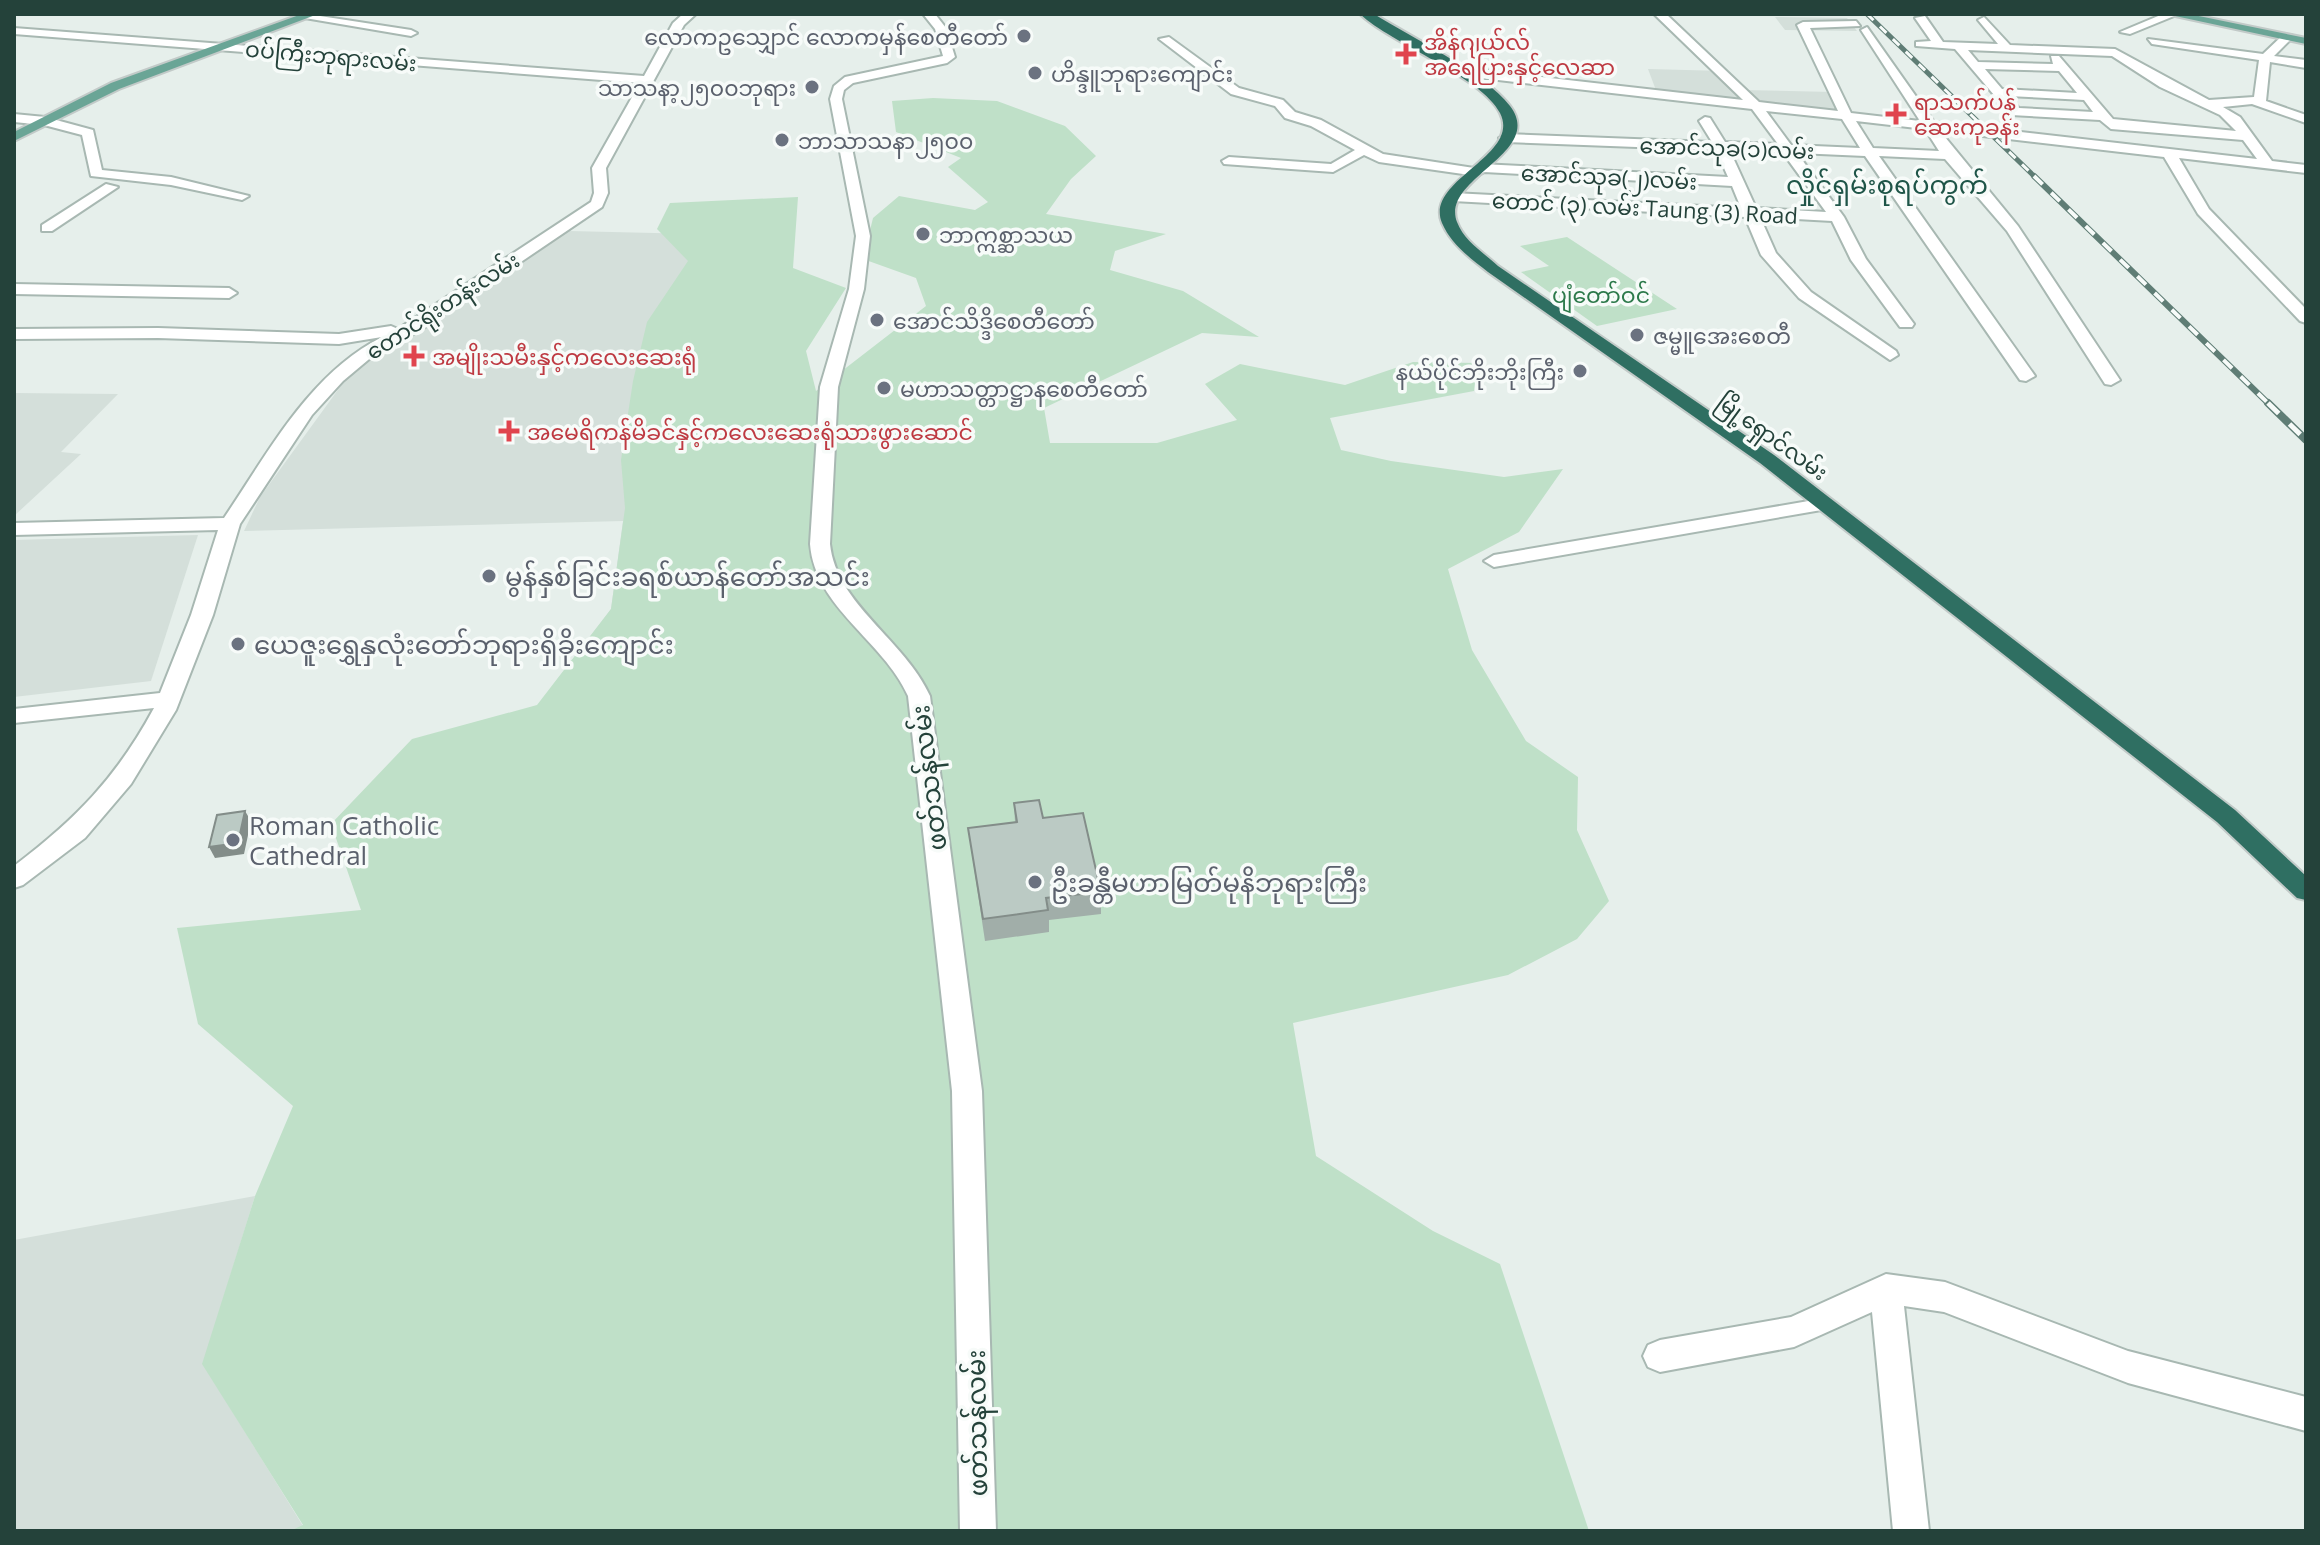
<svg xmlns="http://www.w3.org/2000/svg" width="2320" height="1545" viewBox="0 0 2320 1545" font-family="'Open Sans','Noto Sans Myanmar',sans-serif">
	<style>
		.built { fill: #d4dfda }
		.green { fill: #bfe0c8 }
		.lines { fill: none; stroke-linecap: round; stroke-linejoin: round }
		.minor-casing { stroke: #a8b8b2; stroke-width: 4 }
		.major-casing { stroke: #c2cac8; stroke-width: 4 }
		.highway-casing { stroke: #c2cac8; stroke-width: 4 }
		.minor { fill: #fff; fill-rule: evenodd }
		.major { fill: #6aa596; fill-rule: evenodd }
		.highway { fill: #2f6f62; fill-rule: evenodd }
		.rail-far2-casing { stroke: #5f7d75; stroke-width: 5 }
		.rail-far1-casing { stroke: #5f7d75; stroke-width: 6 }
		.rail-casing { stroke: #5f7d75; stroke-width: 8 }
		.rail-far2 { stroke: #f7fbf9; stroke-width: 3; stroke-dasharray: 9; stroke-linecap: butt }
		.rail-far1 { stroke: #f7fbf9; stroke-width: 4; stroke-dasharray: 12; stroke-linecap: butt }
		.rail { stroke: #f7fbf9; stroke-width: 5; stroke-dasharray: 15; stroke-linecap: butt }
		.wall { fill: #a1aea9 }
		.shaded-wall { fill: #838d89 }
		.building { fill: #bbcac4; stroke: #838d89; stroke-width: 2 }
		.worship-dot { fill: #6b7280; stroke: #f7fbf9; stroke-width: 3 }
		.health-dot { fill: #e0444e; stroke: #f7fbf9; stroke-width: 3 }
		.labels { text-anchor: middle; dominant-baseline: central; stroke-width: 7; stroke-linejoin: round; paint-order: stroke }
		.far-worship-label { font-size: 22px; fill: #5b616d; stroke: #f7fbf9; text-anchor: start }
		.far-health-label { font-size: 22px; fill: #be3a42; stroke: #f7fbf9; text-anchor: start }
		.far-street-label { font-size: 22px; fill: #24423a; stroke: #f7fbf9 }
		.far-park-label { font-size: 22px; fill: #2d7a4b; stroke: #f7fbf9 }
		.far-quarter-label { font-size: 26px; fill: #1f5548; stroke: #f7fbf9 }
		.worship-label { font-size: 26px; fill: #5b616d; stroke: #f7fbf9; text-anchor: start }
		.street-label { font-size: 26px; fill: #24423a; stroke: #f7fbf9 }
	</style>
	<rect width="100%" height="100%" fill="#e6efeb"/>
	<g class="built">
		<path d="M1775,17L1847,18L1857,31L1785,30Z"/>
		<path d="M1648,69L1724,71L1747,102L1657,93Z"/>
		<path d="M1743,90L1833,92L1851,115L1757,105Z"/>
		<path d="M569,231L740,235L670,680L553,685L611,609L623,521L244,531L260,497L356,365Z"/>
		<path d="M14,393L118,394L61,452L81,454L14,516Z"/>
		<path d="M198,535L151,681L14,697V540Z"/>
		<path d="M255,1196L203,1364L303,1526L290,1531H14V1240Z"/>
	</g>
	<g class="green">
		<path d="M933,98L997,101L1065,126L1096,156L1071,179L1046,214L1166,234L1115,251L1110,270L1183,291L1259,337L1202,333L1044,408L1050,443H1157L1237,420L1205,384L1240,364L1345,385L1413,362L1478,363L1474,391L1330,418L1341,450L1391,461L1504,477L1563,469L1519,532L1448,569L1472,650L1526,741L1578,777L1577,830L1609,901L1577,939L1508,975L1293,1023L1316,1156L1433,1231L1500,1264L1589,1531H290L303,1525L202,1364L255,1196L293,1106L198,1024L177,928L361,910L331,824L412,739L537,705L611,609L625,508L621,460L633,381L647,322L688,261L657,229L670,203L798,197L793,268L846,288L806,351L816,391L926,306L916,278L863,259L873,218L899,196L975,210L988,202L948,167L961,158L896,132L892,101Z"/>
		<path d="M1567,237L1677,309L1597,326L1521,272L1549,266L1520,246Z"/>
	</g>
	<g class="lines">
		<g class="minor-casing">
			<g id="minor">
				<path d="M307,14L411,30L417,33L411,36L299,17Z"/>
				<path d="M683,14H696L684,25L606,168L608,193L602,207L419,331L374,355L343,381L312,415L240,524L213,615L176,710L131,784L85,838L23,885L14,888V866C76,819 117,777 154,708L14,723V709L160,693L191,615L218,530L14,535V523L224,518C268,453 309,374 382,337L339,344L158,338L14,339V329L158,328L339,334L391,326L398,329L591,202L594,193L592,168L640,83L14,34V28L644,76L673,23Z"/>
				<path d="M923,14H935L946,28L955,57L947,63L853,83L844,90L842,99L870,236L864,289L838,387L830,544C836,604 905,640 930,696L982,1091L996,1531H960L952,1091L908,696C883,640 815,608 810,544L820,387L849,289L856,236L830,99L834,86L845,77L943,56L935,29Z"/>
				<path d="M1654,14H1666L1759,102L1838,111L1797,25L1803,22L1856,21L1860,26L1810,28L1851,113L1920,121L1861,30L1867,27L1934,122L2257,159L2243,140L2111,129L2100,120L2011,115L1955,49L1916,46V42L1931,41L1915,18L1925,16L1943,42L1998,44L1978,20L1984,17L2010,45L2115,49L2209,100L2254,97L2259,60L2152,44L2148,39L2263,54L2283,35H2291V39L2274,56L2306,60V68L2270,62L2266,101L2306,115V123L2252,104L2223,107L2240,117L2272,161L2306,165V173L2179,158L2209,209L2306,309V323L2300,321L2198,214L2164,157L1940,131L2018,226L2120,380L2111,385L2105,384L2007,231L1945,159L1879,156L2035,376L2026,381L2020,380L1865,156L1797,153L1844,217L1866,259L1914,324L1912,327H1900L1851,260L1832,221L1760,217L1776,253L1811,292L1896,351L1898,355L1890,360L1799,298L1761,255L1745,217L1453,201L1446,197L1453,193L1741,208L1732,186L1484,172L1477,176L1379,162L1364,155L1333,172L1224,164L1222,161L1229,157L1331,164L1355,150L1311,126L1285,118L1275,106L1231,94L1159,39L1169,37L1239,88L1283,100L1295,112L1321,120L1383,154L1474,168L1481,164L1728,177L1716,150L1506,142L1499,138L1506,134L1712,142L1699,121L1705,117L1710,118L1725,142L1778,144L1752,109L1455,75L1449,71L1455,67L1743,100ZM1968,50L2112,56L2160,87L2220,115L2236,131L2113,119L2059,56H2051L2053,64L1978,62ZM1985,69L2059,71L2077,93L2002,89ZM2008,96L2084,100L2093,112L2019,108ZM1766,111L1842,119L1860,148L1791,145ZM1856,121L1925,129L1939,151L1873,148ZM1730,151L1783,153L1826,212L1756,208Z"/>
				<path d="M2163,14H2179L2130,34L2120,32Z"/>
				<path d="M14,114L45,117L93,130L102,170L171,177L249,196L242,200L171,185L91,176L82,135L44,125L14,122Z"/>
				<path d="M106,184L118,187L52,231H42V225Z"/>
				<path d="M14,284L229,288L237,293L229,298L14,294Z"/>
				<path d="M1826,498L1836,504L1833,508L1494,567L1484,561L1494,555Z"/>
				<path d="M1886,1274L1945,1282L2128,1351L2306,1397V1431L2128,1383L1944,1312L1904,1306L1929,1531H1893L1872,1312L1794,1347L1660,1372L1648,1367L1643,1356L1648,1345L1660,1340L1791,1317Z"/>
			</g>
		</g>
		<g class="major-casing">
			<g id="major">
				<path d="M302,14H318L119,89L14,141V132L111,83Z"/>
				<path d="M2166,14H2189L2306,38V44Z"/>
			</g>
		</g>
		<g class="highway-casing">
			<path id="highway" d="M1360,14H1374C1411,37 1485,73 1510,106C1546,153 1440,178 1457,222C1464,241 1484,253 1498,266L1774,455L2235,810L2306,876V900L2297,898L2217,822L1760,463L1488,272C1470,258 1451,244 1442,223C1424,180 1522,156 1500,113C1482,77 1392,44 1360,14Z"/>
		</g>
		<use href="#minor" class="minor"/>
		<use href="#major" class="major"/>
		<use href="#highway" class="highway"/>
		<g class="rail-far2-casing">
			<path id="rail-far2" d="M1867,14L2036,178"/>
		</g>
		<g class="rail-far1-casing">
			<path id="rail-far1" d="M2034,176L2270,405"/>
		</g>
		<g class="rail-casing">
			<path id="rail" d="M2268,403L2306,440"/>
		</g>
		<use href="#rail-far2" class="rail-far2"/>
		<use href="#rail-far1" class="rail-far1"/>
		<use href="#rail" class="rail"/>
	</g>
	<path class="wall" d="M1014,803L1043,818L1101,892V914L1049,920V932L985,941L968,828L1015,822Z"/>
	<path class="shaded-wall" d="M245,811L251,821L244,854L215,858L209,847Z"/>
	<g class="building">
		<path d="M1039,800L1043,818L1083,813L1101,892L1046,898L1048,910L983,919L968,828L1017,822L1014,803Z"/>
		<path d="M245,811L238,843L209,847L217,815Z"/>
	</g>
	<g class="worship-dot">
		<circle cx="1024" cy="36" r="8"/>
		<circle cx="1035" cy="73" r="8"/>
		<circle cx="812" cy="87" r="8"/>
		<circle cx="782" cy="140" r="8"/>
		<circle cx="923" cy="234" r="8"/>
		<circle cx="877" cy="320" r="8"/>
		<circle cx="1637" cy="335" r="8"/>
		<circle cx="1580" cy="371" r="8"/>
		<circle cx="884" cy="388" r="8"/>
		<circle cx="489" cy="576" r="8"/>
		<circle cx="238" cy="644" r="8"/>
		<circle cx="233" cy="840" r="8"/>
		<circle cx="1035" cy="882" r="8"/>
	</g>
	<g class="health-dot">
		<path d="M1402 42h8v8h8v8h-8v8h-8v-8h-8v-8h8z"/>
		<path d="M1892 102h8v8h8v8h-8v8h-8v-8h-8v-8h8z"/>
		<path d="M410 344h8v8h8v8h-8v8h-8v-8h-8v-8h8z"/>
		<path d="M505 419h8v8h8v8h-8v8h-8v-8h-8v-8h8z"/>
	</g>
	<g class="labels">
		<g class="far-worship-label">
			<text x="1008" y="36" text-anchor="end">လောကဥသျှောင် လောကမှန်စေတီတော်</text>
			<text x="1051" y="73">ဟိန္ဒူဘုရားကျောင်း</text>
			<text x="796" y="87" text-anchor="end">သာသနာ့၂၅၀၀ဘုရား</text>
			<text x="798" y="140">ဘာသာသနာ၂၅၀၀</text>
			<text x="939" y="234">ဘာဣစ္ဆာသယ</text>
			<text x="893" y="320">အောင်သိဒ္ဒိစေတီတော်</text>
			<text x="1653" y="335">ဇမ္မူအေးစေတီ</text>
			<text x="1564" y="371" text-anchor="end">နယ်ပိုင်ဘိုးဘိုးကြီး</text>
			<text x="900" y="388">မဟာသတ္တာဋ္ဌာနစေတီတော်</text>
		</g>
		<g class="far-health-label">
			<text x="1424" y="41">အိန်ဂျယ်လ်<tspan x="1424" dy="25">အရေပြားနှင့်လေဆာ</tspan></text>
			<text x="1914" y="101">ရာသက်ပန်<tspan x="1914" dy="25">ဆေးကုခန်း</tspan></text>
			<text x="432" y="356">အမျိုးသမီးနှင့်ကလေးဆေးရုံ</text>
			<text x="527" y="431">အမေရိကန်မိခင်နှင့်ကလေးဆေးရုံသားဖွားဆောင်</text>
		</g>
		<g class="far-street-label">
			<text transform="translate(331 55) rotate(5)">ဝပ်ကြီးဘုရားလမ်း</text>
			<text transform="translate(1727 147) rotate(2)">အောင်သုခ(၁)လမ်း</text>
			<text transform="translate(1609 176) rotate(3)">အောင်သုခ(၂)လမ်း</text>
			<text transform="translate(1645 207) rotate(3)">တောင် (၃) လမ်း Taung (3) Road</text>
			<text transform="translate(442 305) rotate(-33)">တောင်ရိုးတန်းလမ်း</text>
			<text transform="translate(1773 436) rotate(36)">မြို့ရှောင်လမ်း</text>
		</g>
		<g class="far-park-label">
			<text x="1601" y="294">ပျံတော်ဝင်</text>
		</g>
		<g class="far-quarter-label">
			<text x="1887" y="184">လှိုင်ရှမ်းစုရပ်ကွက်</text>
		</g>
		<g class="worship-label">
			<text x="505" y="576">မွန်နှစ်ခြင်းခရစ်ယာန်တော်အသင်း</text>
			<text x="254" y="644">ယေဇူးရွှေနှလုံးတော်ဘုရားရှိခိုးကျောင်း</text>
			<text x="249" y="825">Roman Catholic<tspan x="249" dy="30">Cathedral</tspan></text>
			<text x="1051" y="882">ဦးခန္တီမဟာမြတ်မုနိဘုရားကြီး</text>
		</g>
		<g class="street-label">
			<text transform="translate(928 778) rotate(-97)">ဖတ်သန်လမ်း</text>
			<text transform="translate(976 1423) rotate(-91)">ဖတ်သန်လမ်း</text>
		</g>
	</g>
	<rect width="2320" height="1545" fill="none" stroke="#24423a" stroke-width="32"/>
</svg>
